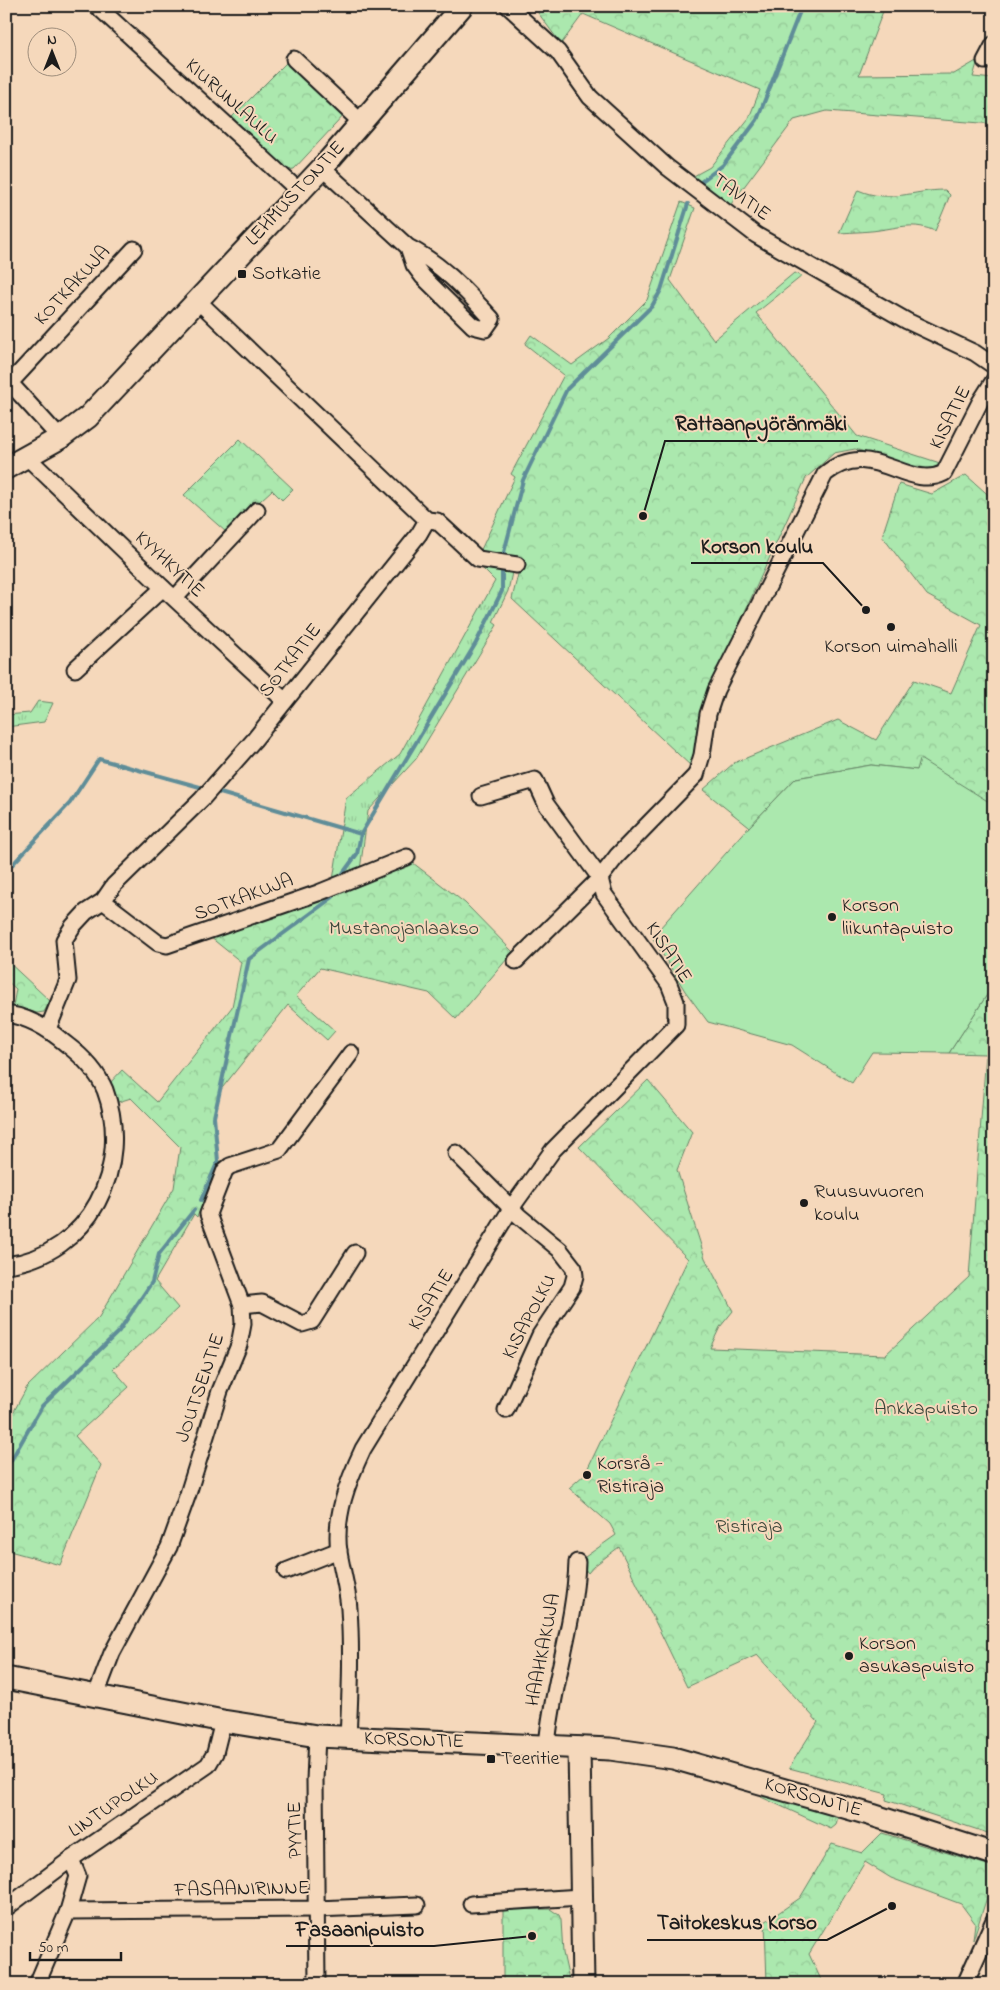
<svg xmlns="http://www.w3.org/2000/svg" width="1000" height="1990" viewBox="0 0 1000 1990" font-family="'Indie Flower',sans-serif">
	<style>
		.grass { fill: url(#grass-tufts); stroke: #648265 }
		.forest { fill: url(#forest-crowns); stroke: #648265 }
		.garden { fill: #abe8ae; stroke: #648265 }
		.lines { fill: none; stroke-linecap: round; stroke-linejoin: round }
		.stream { stroke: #5f8d98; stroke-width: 4 }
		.street-casing { stroke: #1c1c1c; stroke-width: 19 }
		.secondary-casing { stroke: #1c1c1c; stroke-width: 25 }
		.street { stroke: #f5d8bb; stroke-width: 15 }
		.secondary { stroke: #f5d8bb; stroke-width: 21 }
		.poi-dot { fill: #1c1c1c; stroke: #f5d8bb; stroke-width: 2 }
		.labels { text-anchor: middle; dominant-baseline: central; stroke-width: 4; stroke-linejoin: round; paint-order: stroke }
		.street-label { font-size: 20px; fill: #1c1c1c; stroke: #f5d8bb }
		.poi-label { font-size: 20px; fill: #1c1c1c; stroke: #f5d8bb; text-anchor: start }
		.park-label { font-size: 20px; fill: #394539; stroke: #f5d8bb }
		.leader { fill: none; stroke: #1c1c1c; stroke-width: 2 }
		.callout-dot { fill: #1c1c1c; stroke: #f5d8bb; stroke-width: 2 }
		.callout-label { font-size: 21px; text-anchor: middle; font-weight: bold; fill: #1c1c1c; stroke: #f5d8bb; stroke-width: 4; stroke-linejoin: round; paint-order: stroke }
	</style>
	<defs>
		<pattern id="grass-tufts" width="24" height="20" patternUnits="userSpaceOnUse" patternTransform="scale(1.25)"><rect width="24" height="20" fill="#abe8ae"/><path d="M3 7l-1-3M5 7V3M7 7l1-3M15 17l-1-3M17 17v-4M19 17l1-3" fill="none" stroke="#93c695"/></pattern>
		<pattern id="forest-crowns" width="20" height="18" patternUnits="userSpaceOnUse" patternTransform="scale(1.25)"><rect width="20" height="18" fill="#abe8ae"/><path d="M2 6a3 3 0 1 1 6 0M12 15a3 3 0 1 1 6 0" fill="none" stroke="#93c695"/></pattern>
	</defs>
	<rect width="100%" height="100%" fill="#f5d8bb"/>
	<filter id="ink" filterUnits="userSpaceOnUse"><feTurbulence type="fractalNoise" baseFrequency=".02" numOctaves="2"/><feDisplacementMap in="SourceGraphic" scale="10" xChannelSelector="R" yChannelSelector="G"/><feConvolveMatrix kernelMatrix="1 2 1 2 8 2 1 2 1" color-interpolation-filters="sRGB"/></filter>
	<g filter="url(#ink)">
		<g class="grass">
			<path d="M477,563L513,568L508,591L493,622L497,625L416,759L368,811L360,870L333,880L346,798L400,754L495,581Z"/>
			<path d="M38,701L53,703L44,722L6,727V715L30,713Z"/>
			<path d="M761,1797H779L838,1816L836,1825L831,1829Z"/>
		</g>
		<g class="forest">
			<path d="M533,6H885L859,75L954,74L978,60L973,77L994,79V124L827,111L794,120L728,208L690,178L710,167L749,118L760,90L583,14L561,44Z"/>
			<path d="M290,59L346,113L294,169L287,170L232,117Z"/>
			<path d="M858,190C891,204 912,190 945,190L950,195L935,231C916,223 905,226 886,229C870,232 854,232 839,233Z"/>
			<path d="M681,202L695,208L670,280L714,340L794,273L802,276L756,313L857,436L943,464L934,470H924L855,449L834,453L806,478L704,701L692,767L512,599L521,562L479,554L515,477L511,474L564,375L525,344L531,335L572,365L609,338L647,300Z"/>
			<path d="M240,439L293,489L282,500L272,490L226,532L184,495Z"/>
			<path d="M966,475L994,500V836L917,770L871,765L796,778L749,827L703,790L734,763L838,720L876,740L914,680L951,693L981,625L927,595L882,536L899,484L932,494Z"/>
			<path d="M413,863L465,903L513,952L456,1019L429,993L320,968L296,996L335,1031L327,1040L288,1005L219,1092L213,1118L218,1161H221L197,1217L194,1214L155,1281L178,1308L113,1369L129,1387L75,1436L101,1465L60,1565L6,1550V1426L27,1387L99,1317L174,1188L180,1147L131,1098L115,1103L109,1084L122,1070L157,1102L232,1007L241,962L210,937Z"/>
			<path d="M6,960L50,1001L44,1012L37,1013L13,1006L16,989L6,980Z"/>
			<path d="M994,984V1835L886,1800L887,1794L789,1768L818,1722L757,1655L687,1687L619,1547L594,1566L588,1573L581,1564L585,1557L616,1535L610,1524L569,1488L585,1474L688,1259L579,1147L648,1080L692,1132L677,1170L705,1258L733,1311L720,1327L710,1348L885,1355L969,1277L986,1054L949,1053Z"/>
			<path d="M882,1833L994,1867V1876L973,1940L975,1923L961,1904L891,1878L865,1862L809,1954L823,1984H767L765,1922L800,1898L832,1844L862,1853Z"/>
			<path d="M550,1909L559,1915L561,1920L563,1953L570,1984H503V1910Z"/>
		</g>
		<path class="garden" d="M920,759L994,805V870L987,885L994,897V984L949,1053L872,1052L852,1083L792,1045L708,1022L685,991L652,937L749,827L796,778L871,765L917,770Z"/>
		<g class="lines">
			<g class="stream">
				<path d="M698,184L723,165L757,120L802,6"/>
				<path d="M502,560L523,480L567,389L652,306L661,290L688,204"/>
				<path d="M220,793L361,834"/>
				<path d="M6,867L12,865L70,803L99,759L200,787"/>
				<path d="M338,880L357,854L361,834L476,643L502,591V567"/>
				<path d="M201,1200L218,1161L214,1117L249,959L333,897"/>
				<path d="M6,1469L42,1406L119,1331L152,1282L159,1254L194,1210"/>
			</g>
			<g class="street-casing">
				<g id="street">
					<path d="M97,6L299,191"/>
					<path d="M508,6L558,52L590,97L667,167L756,235L907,321L975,353L994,366"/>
					<path d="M294,59L362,123"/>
					<path d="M985,61L994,44"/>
					<path d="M322,168L408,247L414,265L423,277L473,326L485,329L492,319C466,291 442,264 408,247"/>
					<path d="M60,438L10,383L134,249"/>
					<path d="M27,457L163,588L285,701"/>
					<path d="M427,520L437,521L478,559L517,565"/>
					<path d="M175,598L257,510"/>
					<path d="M75,669L163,588"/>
					<path d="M481,796L535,780L546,804L600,878L516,961"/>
					<path d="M103,901L158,943L167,945L318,893L407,857"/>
					<path d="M6,1014C30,1017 49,1029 66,1044C82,1056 97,1071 105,1090C133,1166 90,1255 6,1265"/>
					<path d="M48,1029L68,980L64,940L73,926L86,912L103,901L114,885L202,799L254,740L419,534L427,520L197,300"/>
					<path d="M456,1153L519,1216L560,1250L574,1268L575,1276L572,1287L540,1335L506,1410"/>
					<path d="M242,1305L262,1303L302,1324L312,1321L355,1253"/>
					<path d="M286,1571L339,1550"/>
					<path d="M96,1695L112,1653L169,1547L188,1494L220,1391L239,1345L243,1324L242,1305L208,1214L225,1170L230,1166L279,1150L351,1053"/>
					<path d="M348,1739C350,1695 352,1652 349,1609C348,1590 342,1571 339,1552C334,1516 348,1481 363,1449L512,1207L553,1150L676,1025V1002L669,984L604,894L600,878L617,856L696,775L702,755L708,714L716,690L825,474C871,436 907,492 944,473L980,402L994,380"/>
					<path d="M547,1746C552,1684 575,1624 577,1562"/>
					<path d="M471,1904L581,1897"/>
					<path d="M6,1908L71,1859L208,1765L215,1753L223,1721"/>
					<path d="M68,1911L316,1909L417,1905"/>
					<path d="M37,1984L68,1911L78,1876L71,1859"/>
					<path d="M317,1984L315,1780L317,1736"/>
					<path d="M965,1984L994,1920"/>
				</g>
			</g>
			<g class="secondary-casing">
				<g id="secondary">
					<path d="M6,468L60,438L88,417L322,168L462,6"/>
					<path d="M6,1678L223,1721L317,1736L610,1749L673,1758L872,1815L994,1854"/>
					<path d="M579,1748L583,1984"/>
				</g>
			</g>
			<use href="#street" class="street"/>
			<use href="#secondary" class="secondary"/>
		</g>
	</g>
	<g class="poi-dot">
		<rect x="237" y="269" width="10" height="10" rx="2.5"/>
		<circle cx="891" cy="627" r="5"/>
		<circle cx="832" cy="917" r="5"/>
		<circle cx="804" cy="1203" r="5"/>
		<circle cx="587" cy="1475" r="5"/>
		<circle cx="849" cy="1656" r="5"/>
		<rect x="486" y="1754" width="10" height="10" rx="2.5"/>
	</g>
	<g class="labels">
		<g class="street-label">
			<text transform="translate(231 102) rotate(42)">KIURUNLAULU</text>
			<text transform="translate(296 194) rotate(-47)">LEHMUSTONTIE</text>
			<text transform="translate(741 198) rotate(36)">TAVITIE</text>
			<text transform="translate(73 286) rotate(-47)">KOTKAKUJA</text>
			<text transform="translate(951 418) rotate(-63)">KISATIE</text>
			<text transform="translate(169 565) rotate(43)">KYYHKYTIE</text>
			<text transform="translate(291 661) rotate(-52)">SOTKATIE</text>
			<text transform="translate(244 898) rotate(-20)">SOTKAKUJA</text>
			<text transform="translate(668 953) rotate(57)">KISATIE</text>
			<text transform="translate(432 1300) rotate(-58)">KISATIE</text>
			<text transform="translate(530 1317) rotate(-62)">KISAPOLKU</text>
			<text transform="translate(201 1388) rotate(-71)">JOUTSENTIE</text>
			<text transform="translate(544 1650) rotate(-79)">HAAHKAKUJA</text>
			<text transform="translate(414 1741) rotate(2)">KORSONTIE</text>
			<text transform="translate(813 1798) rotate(16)">KORSONTIE</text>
			<text transform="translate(114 1805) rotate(-34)">LINTUPOLKU</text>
			<text transform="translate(296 1830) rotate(-91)">PYYTIE</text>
			<text transform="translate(242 1890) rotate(-1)">FASAANIRINNE</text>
		</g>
		<g class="poi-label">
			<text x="252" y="274">Sotkatie</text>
			<text x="891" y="647" text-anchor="middle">Korson uimahalli</text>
			<text x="842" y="906">Korson<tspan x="842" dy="23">liikuntapuisto</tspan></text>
			<text x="814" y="1192">Ruusuvuoren<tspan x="814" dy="23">koulu</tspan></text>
			<text x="597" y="1464">Korsrå -<tspan x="597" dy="23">Ristiraja</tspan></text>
			<text x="859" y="1644">Korson<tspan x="859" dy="23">asukaspuisto</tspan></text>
			<text x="501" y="1759">Teeritie</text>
		</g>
		<g class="park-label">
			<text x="404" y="929">Mustanojanlaakso</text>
			<text x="926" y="1409">Ankkapuisto</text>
			<text x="749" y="1527">Ristiraja</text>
		</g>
	</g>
	<path class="leader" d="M643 516L665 441H858M866 610L823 563H691M892 1906L827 1940H647M532 1936L434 1946H286"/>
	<g class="callout-dot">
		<circle cx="643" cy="516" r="5"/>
		<circle cx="866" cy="610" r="5"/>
		<circle cx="892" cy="1906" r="5"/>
		<circle cx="532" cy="1936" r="5"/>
	</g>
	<g class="callout-label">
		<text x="761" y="430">Rattaanpyöränmäki</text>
		<text x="757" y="553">Korson koulu</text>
		<text x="737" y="1929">Taitokeskus Korso</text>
		<text x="360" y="1936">Fasaanipuisto</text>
	</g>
	<rect width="1000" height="1990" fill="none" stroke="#f5d8bb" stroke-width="25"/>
	<rect x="12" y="12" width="975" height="1965" fill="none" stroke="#1c1c1c" stroke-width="2" filter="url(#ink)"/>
	<g transform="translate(52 52)"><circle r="24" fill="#f5d8bb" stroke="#9e8d7b"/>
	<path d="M0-4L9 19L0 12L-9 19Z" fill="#1c1c1c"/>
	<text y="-8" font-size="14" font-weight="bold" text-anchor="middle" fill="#1c1c1c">N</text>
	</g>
	<path d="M30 1952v8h91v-8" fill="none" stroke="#1c1c1c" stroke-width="2.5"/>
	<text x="38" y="1952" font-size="15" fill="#1c1c1c" stroke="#f5d8bb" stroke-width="4" paint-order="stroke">50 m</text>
</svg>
